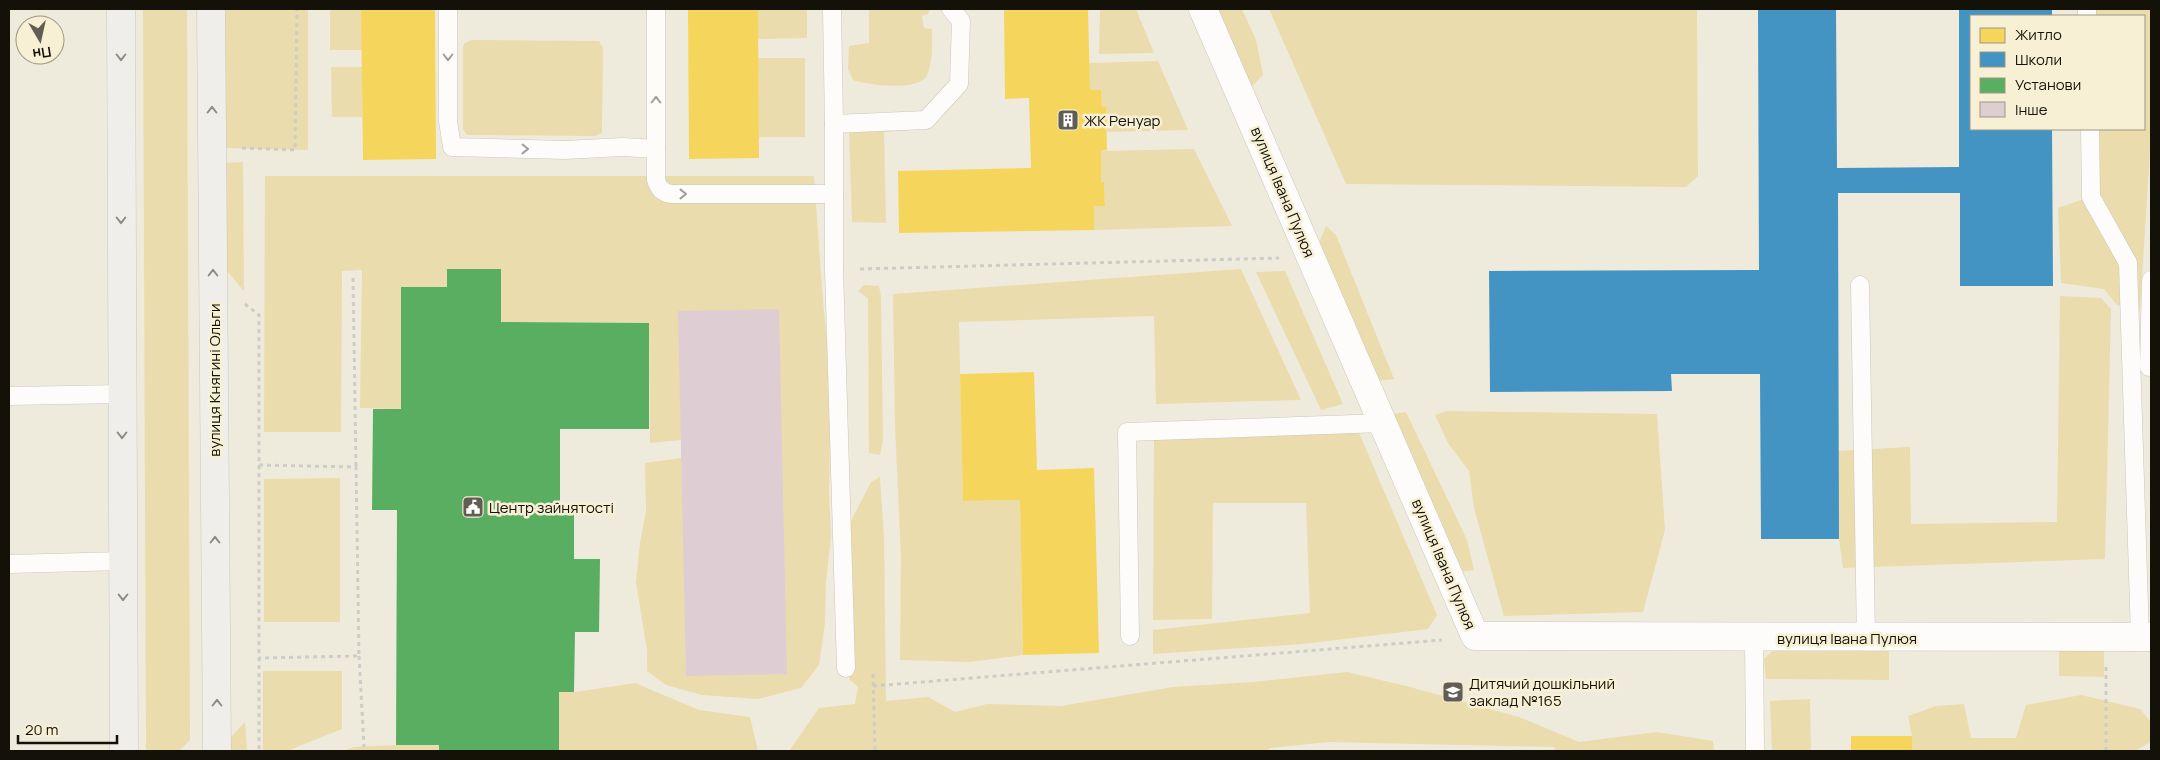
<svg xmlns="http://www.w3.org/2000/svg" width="2160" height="760" viewBox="0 0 2160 760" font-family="Manrope,sans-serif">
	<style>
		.green { fill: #eadcac }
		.homes { fill: #f6d55c }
		.schools { fill: #4393c3 }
		.public { fill: #5aae61 }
		.building { fill: #deced4 }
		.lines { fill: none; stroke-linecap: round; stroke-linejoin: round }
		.lane-casing { stroke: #cbc7bb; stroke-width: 19 }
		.street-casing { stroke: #cbc7bb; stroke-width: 29 }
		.secondary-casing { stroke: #cbc7bb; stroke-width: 29 }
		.path { stroke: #ceccc8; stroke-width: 3; stroke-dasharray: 4 4; stroke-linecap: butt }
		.lane { stroke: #fdfcfa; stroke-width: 18 }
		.street { stroke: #fdfcfa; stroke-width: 28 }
		.secondary { stroke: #f0eeea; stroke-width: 28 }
		.oneway { stroke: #8d8b84 }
		.oneway2 { stroke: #a09e99 }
		.labels { text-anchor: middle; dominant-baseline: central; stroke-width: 5; stroke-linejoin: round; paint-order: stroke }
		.poi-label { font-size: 15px; fill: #141108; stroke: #f7f0d4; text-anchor: start }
		.street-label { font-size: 15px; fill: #141108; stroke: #f7f0d4 }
	</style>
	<rect width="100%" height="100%" fill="#efebdc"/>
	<g class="green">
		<path d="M143,9H187L190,740L179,751H146Z"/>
		<path d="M219,9H308V150L222,148Z"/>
		<path d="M330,9H361L362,50H330Z"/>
		<path d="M758,9H807V38L758,39Z"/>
		<path d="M869,9H930L928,14L922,16L924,28L932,29C932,44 933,61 927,75C920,92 867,85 853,80L848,69L849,46L869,43Z"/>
		<path d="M1100,9H1136L1154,53L1099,54Z"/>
		<path d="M1212,9H1242L1256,40L1263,75L1251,87Z"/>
		<path d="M1269,9H1697L1698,176L1686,187L1346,184Z"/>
		<path d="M2093,9H2151V134L2140,311L2117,305L2104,289L2061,283L2058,208L2095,195L2094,129H2144V16H2093Z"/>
		<path d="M471,40L599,41L603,48L602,133L595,136L467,135L463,129V47L464,44Z"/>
		<path d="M758,58H805V137H759Z"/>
		<path d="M1158,61L1188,130L1107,132L1106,108L1102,107L1101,90H1090L1089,63Z"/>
		<path d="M331,67H362V117H332Z"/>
		<path d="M909,121L910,130L884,132L886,223L852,222L849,130Z"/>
		<path d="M1194,149L1232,226L1094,230V206H1105L1104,182H1101V151Z"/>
		<path d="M243,162L244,291L221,264L220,163Z"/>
		<path d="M265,176H814L823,301L831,382L829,493L831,536L826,582L825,623L819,665L801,688L758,699L702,695L666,685L647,671V650L636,582L640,543L646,511L645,463L681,458V440L650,443L649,323L501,322L447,269V287H401V409L360,408L362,270L342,271L341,432H264Z"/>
		<path d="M1326,226L1336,235L1394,379L1376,381L1319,243Z"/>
		<path d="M1241,269L1301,400L1156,404L1154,316L959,322L963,501L1020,500L1023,655L969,662L900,660L901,557L895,426L893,294Z"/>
		<path d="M1285,271L1343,404L1321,410L1256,272Z"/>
		<path d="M864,285L879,286L881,296L883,440L880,455L869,453L868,298L858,291Z"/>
		<path d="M2060,296L2101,298L2111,309L2105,559L1843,568L1839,539L1838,451L1910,447L1911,524L2057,522Z"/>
		<path d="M1447,411L1657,414L1665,530L1643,612L1504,616L1474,508L1469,471L1448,443L1435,415Z"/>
		<path d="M1406,412L1467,540L1474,570L1457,572L1387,415Z"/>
		<path d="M1357,428L1437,615L1428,629L1303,644L1153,654V630L1310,613L1306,503H1213L1212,619L1153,620L1154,435Z"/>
		<path d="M880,477L884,537L886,701L928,697L955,712L987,704L1061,706L1173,687L1254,682L1347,672L1410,687L1519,717L1579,742L1657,732L1713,741L1714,751H1555L1554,747L1328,742L1271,748L1265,751H789L819,708L855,704L858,687L849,679L848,527L871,482Z"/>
		<path d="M340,478V622H264V479Z"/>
		<path d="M2059,644H2104V677L2059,676Z"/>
		<path d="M1777,647L1889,648V680L1766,679L1764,659Z"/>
		<path d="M263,671H342V729L287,751H263Z"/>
		<path d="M635,683L699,710L750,717L758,751H559V692H575Z"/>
		<path d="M2081,695L2140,709L2151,722V742L2134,751H1912V736L1908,716L1936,706L1964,704L1971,738H2016L2026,705Z"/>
		<path d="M1810,699L1811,751H1772L1770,701Z"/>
		<path d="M245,722L247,751H221V748Z"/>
		<path d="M396,745H439V751H342L354,747Z"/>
	</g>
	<g class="homes">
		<path d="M361,9H435L436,159L363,160Z"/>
		<path d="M688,9H758L759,158L689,159Z"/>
		<path d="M1004,9H1088L1090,90H1101L1102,107H1106L1107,150L1101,151V182H1104L1105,206H1094V230L899,233L898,171L1031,168L1029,98L1005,99Z"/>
		<path d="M1034,372L1037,470L1094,468L1099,653L1023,655L1020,500L963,501L960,374Z"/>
		<rect x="1851" y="736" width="61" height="15"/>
	</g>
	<path class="schools" d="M1758,9H1836L1837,168L1959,167V9H2052V16H1971V129H2052L2053,286H1960V193H1838L1839,539H1761L1760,374H1671L1672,391L1490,392L1489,271L1759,270Z"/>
	<path class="public" d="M447,269H501V322L649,323V429H560V504H574V559H600L599,632H575L574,692H559V751H439V745H396L397,510H372L373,409H401V287H447Z"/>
	<path class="building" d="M779,309L787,674L686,676L678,311Z"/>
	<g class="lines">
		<g class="lane-casing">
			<g id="lane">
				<path d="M448,9V121L452,147L565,150L622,147L656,149"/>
				<path d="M656,9V180C659,189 662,192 671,194H834"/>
				<path d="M832,9L834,124"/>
				<path d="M2087,9V16"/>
				<path d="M2090,129L2091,197L2128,263L2140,637"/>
				<path d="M1860,285L1866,638"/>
				<path d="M2149,367L2151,280"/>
				<path d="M9,396L122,394"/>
				<path d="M9,564L123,561"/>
				<path d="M1130,636L1127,432L1383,423"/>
				<path d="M1754,637L1755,751"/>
				<path d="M846,668L834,270V124L926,120L959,84L961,21L951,9"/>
			</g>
		</g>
		<g class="street-casing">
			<path id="street" d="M1203,9L1475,636L2151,637"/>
		</g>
		<g class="secondary-casing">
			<g id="secondary">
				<path d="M121,9L124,751"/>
				<path d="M211,9L217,751"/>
			</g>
		</g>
		<g class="path">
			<path d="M242,148L295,150L297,9"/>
			<path d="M860,269L1279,258"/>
			<path d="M353,278L356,467"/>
			<path d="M245,304L259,315V751"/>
			<path d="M259,465L356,467L359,656L259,658"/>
			<path d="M359,656L364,747"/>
			<path d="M873,674L875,751"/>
			<path d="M873,686L1442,640"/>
			<path d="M2106,751V667"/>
		</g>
		<use href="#lane" class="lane"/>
		<use href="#street" class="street"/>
		<use href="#secondary" class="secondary"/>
	</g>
	<defs><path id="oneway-chevron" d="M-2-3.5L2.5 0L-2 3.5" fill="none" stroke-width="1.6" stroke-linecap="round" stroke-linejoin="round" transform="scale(1.25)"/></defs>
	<g class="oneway">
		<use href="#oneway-chevron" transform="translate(121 57) rotate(90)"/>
		<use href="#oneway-chevron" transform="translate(212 110) rotate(-90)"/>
		<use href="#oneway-chevron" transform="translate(121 220) rotate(90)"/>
		<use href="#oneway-chevron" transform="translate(213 273) rotate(-90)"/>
		<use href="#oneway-chevron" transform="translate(122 435) rotate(90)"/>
		<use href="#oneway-chevron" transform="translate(215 540) rotate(-90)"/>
		<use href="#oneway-chevron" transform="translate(123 597) rotate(90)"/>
		<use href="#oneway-chevron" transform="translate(217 703) rotate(-90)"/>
	</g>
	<g class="oneway2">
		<use href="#oneway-chevron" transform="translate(448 57) rotate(90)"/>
		<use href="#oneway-chevron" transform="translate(656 100) rotate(-90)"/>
		<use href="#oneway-chevron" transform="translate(525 149) rotate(1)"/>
		<use href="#oneway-chevron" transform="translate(683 194)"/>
	</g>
	<defs>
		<g id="building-square" transform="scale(1.125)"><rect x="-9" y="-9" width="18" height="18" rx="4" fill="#615d52" stroke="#f7f0d4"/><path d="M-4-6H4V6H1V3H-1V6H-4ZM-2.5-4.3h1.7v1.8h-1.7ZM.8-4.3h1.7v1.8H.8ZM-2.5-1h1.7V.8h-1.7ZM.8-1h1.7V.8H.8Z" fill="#fff"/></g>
		<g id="civic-square" transform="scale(1.125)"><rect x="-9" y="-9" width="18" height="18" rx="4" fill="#615d52" stroke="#f7f0d4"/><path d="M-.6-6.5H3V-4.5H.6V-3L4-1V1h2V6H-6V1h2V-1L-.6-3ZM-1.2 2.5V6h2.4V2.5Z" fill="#fff"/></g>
		<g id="school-square" transform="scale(1.125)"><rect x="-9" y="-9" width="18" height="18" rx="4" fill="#615d52" stroke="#f7f0d4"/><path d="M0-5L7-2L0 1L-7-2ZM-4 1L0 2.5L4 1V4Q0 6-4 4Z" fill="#fff"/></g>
	</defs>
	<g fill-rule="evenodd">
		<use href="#building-square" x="1068" y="120"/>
		<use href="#civic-square" x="473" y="507"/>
		<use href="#school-square" x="1453" y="692"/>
	</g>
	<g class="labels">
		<g class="poi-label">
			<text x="1084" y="120">ЖК Ренуар</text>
			<text x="489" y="507">Центр зайнятості</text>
			<text x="1469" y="683">Дитячий дошкільний<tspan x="1469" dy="17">заклад №165</tspan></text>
		</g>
		<g class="street-label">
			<text transform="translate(1283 192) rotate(67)">вулиця Івана Пулюя</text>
			<text transform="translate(214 380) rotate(-90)">вулиця Княгині Ольги</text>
			<text transform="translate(1444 564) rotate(67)">вулиця Івана Пулюя</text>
			<text x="1847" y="638">вулиця Івана Пулюя</text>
		</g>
	</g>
	<rect width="2160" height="760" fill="none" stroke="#141108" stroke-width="20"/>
	<rect x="1970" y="15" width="175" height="115" fill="#f7f0d4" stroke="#9c9782"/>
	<rect x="1980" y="28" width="25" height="15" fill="#f6d55c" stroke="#9c9782"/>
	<text x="2015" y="40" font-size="15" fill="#141108">Житло</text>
	<rect x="1980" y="52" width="25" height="15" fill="#4393c3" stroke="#9c9782"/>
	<text x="2015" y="65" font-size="15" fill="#141108">Школи</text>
	<rect x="1980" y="78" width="25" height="15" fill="#5aae61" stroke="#9c9782"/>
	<text x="2015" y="90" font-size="15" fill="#141108">Установи</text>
	<rect x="1980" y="102" width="25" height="15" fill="#deced4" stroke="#9c9782"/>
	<text x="2015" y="115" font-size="15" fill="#141108">Інше</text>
	<g transform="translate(40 40) rotate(171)"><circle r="24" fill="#f7f0d4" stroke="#9c9782"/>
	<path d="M0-4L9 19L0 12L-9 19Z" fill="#615d52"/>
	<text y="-8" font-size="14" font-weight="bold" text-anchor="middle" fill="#141108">Пн</text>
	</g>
	<path d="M18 735v8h99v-8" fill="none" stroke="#141108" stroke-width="2.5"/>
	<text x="25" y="735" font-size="15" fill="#141108" stroke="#f7f0d4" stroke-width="4" paint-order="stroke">20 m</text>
</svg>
